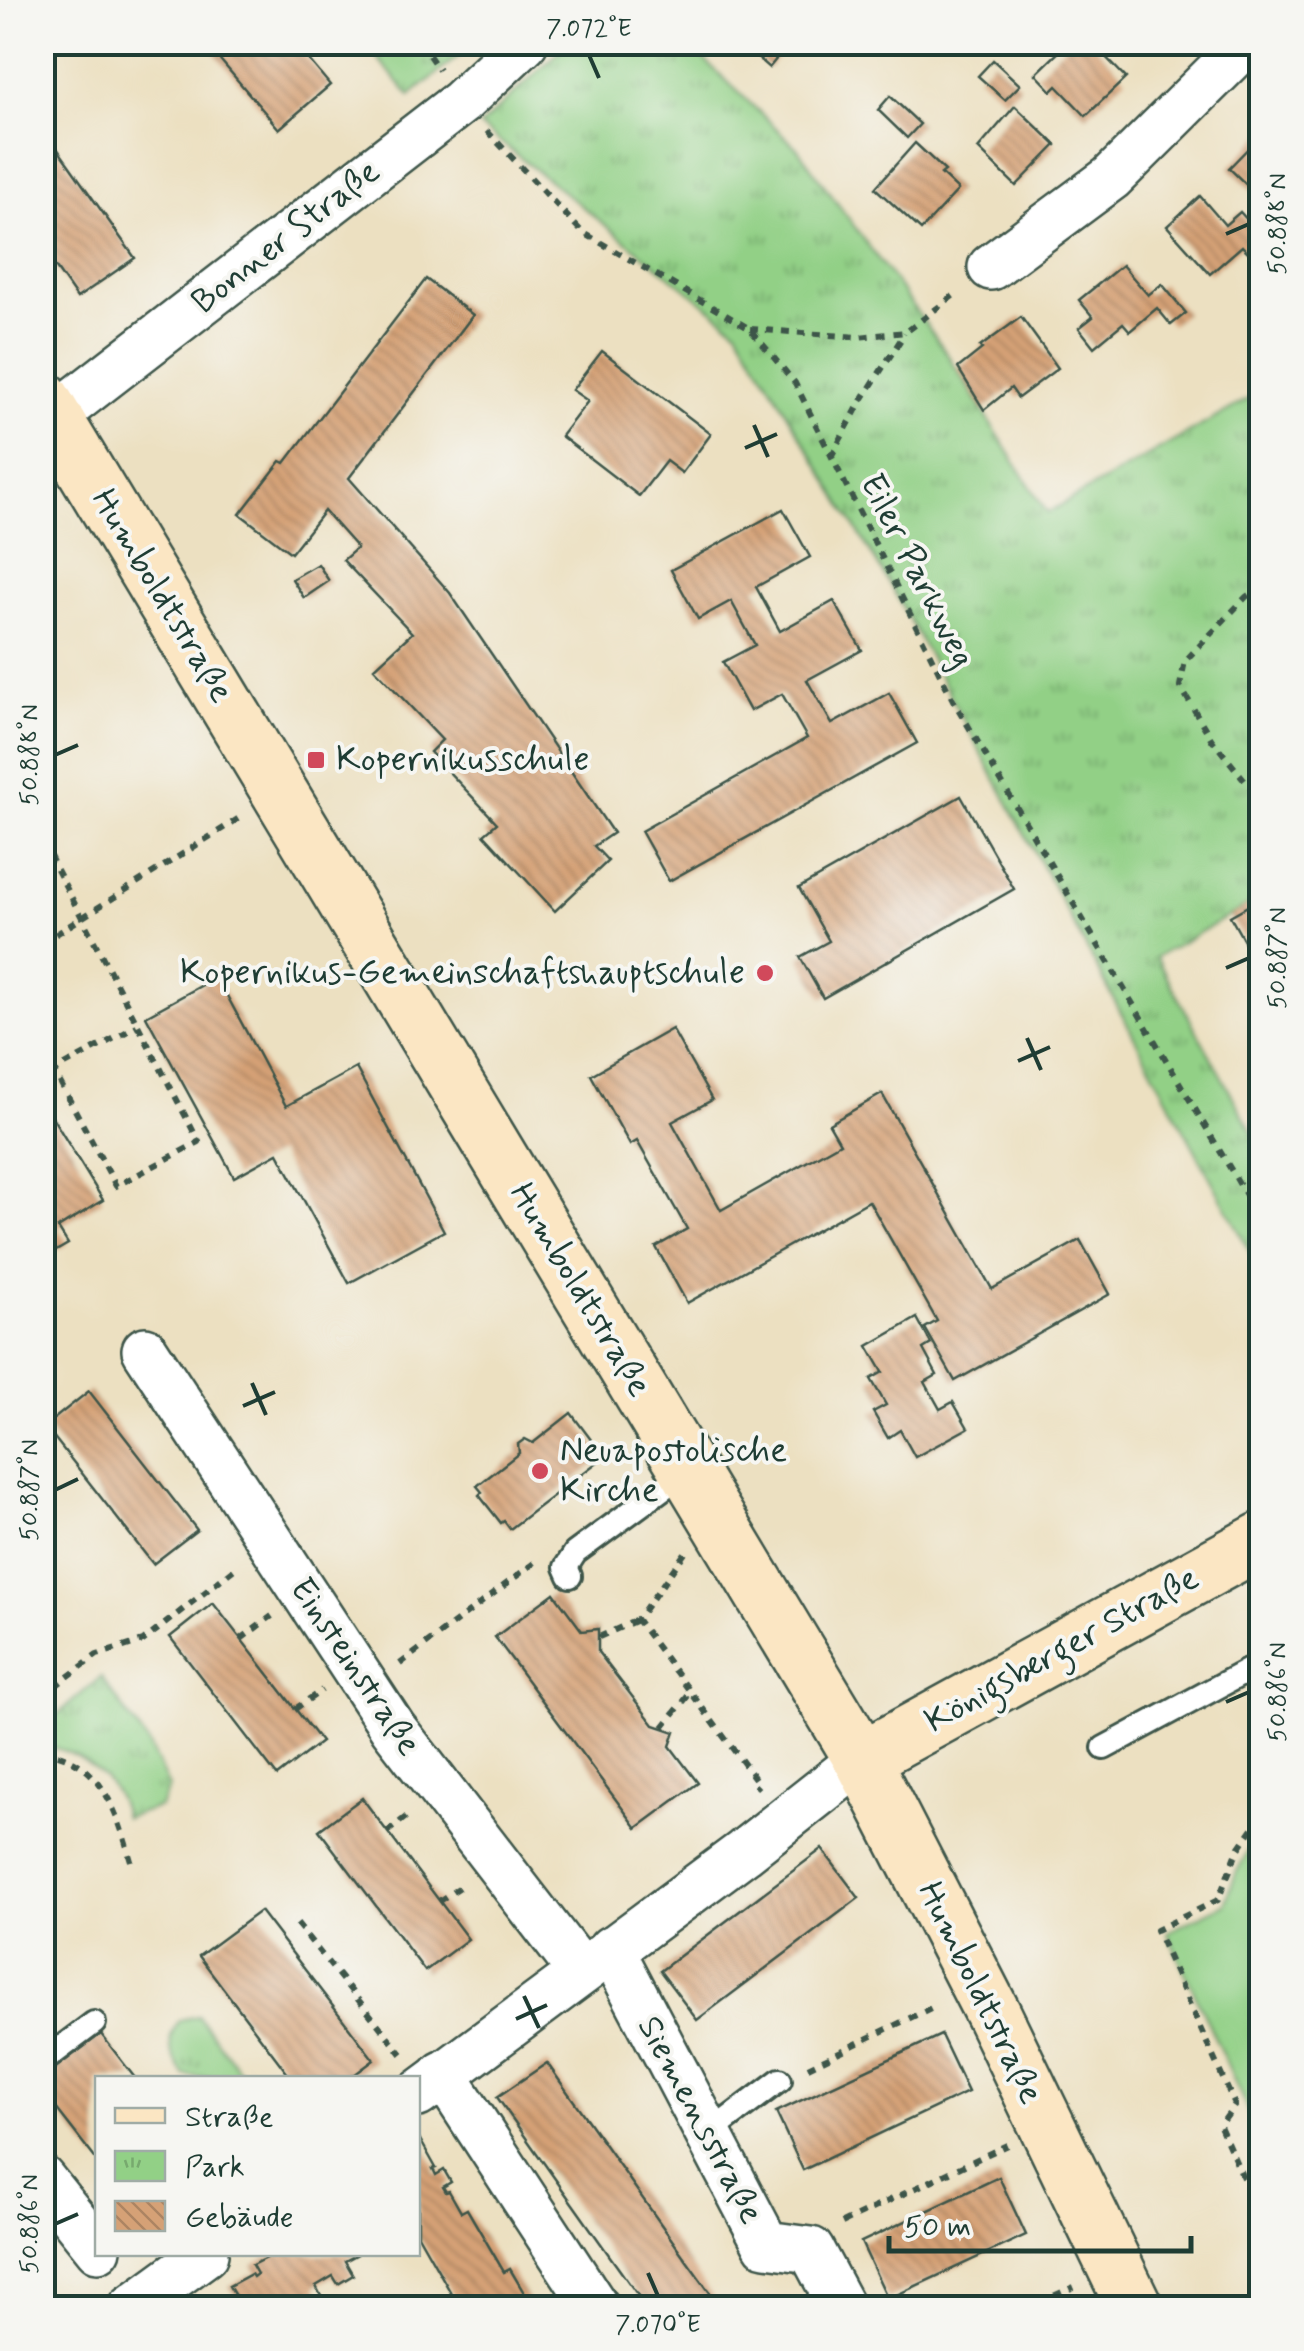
<svg xmlns="http://www.w3.org/2000/svg" width="1304" height="2351" viewBox="0 0 1304 2351" font-family="Mynerve,sans-serif">
	<style>
		.grass { fill: #92d086; stroke: #58865d; stroke-width: 2.5 }
		.park { fill: url(#park-tufts); stroke: #58865d; stroke-width: 2.5 }
		.building { fill: url(#building-back-hatch) }
		.lines { fill: none; stroke-linecap: round; stroke-linejoin: round }
		.lane-casing { stroke: #3e5549; stroke-width: 28 }
		.street-casing { stroke: #3e5549; stroke-width: 50 }
		.secondary-casing { stroke: #3e5549; stroke-width: 60 }
		.path { stroke: #3e5549; stroke-width: 6; stroke-dasharray: 8 8; stroke-linecap: butt }
		.lane { stroke: #fff; stroke-width: 22 }
		.street { stroke: #fff; stroke-width: 45 }
		.secondary { stroke: #fbe6c3; stroke-width: 55 }
		.ticks { fill: none; stroke: #1f3d34; stroke-width: 4 }
		.poi-dot { fill: #d1495b; stroke: #f6f6f2; stroke-width: 4 }
		.labels { text-anchor: middle; dominant-baseline: central; stroke-width: 8; stroke-linejoin: round; paint-order: stroke }
		.street-label { font-size: 35px; fill: #1f3d34; stroke: #f6f6f2 }
		.poi-label { font-size: 35px; fill: #1f3d34; stroke: #f6f6f2; text-anchor: start }
		.neatline { fill: none; stroke: #1f3d34; stroke-width: 4 }
		.ticks-label { font-size: 25px; text-anchor: middle; fill: #1f3d34 }
	</style>
	<defs>
		<pattern id="park-tufts" width="24" height="20" patternUnits="userSpaceOnUse" patternTransform="scale(2.5)"><rect width="24" height="20" fill="#92d086"/><path d="M3 7l-1-3M5 7V3M7 7l1-3M15 17l-1-3M17 17v-4M19 17l1-3" fill="none" stroke="#77aa6e"/></pattern>
		<pattern id="building-back-hatch" width="6" height="6" patternUnits="userSpaceOnUse" patternTransform="scale(2.5)"><rect width="6" height="6" fill="#d5a176"/><path d="M-1 5l2 2M0 0l6 6M5-1l2 2" fill="none" stroke="#ac8462"/></pattern>
	</defs>
	<rect width="100%" height="100%" fill="#f6f6f2"/>
	<filter id="ink" filterUnits="userSpaceOnUse"><feTurbulence type="fractalNoise" baseFrequency=".01" numOctaves="2"/><feDisplacementMap in="SourceGraphic" scale="20" xChannelSelector="R" yChannelSelector="G"/><feConvolveMatrix kernelMatrix="1 2 1 2 8 2 1 2 1" color-interpolation-filters="sRGB"/></filter>
	<filter id="wash" filterUnits="userSpaceOnUse"><feTurbulence type="fractalNoise" baseFrequency=".0048" numOctaves="4" result="noise"/><feDisplacementMap in="SourceGraphic" scale="40" xChannelSelector="R" yChannelSelector="G"/><feGaussianBlur stdDeviation="2.25" result="paint"/><feColorMatrix in="noise" values="0 0 0 0 0 0 0 0 0 0 0 0 0 0 0 0 0 1.4 0 .05"/><feComposite in="paint" operator="in"/></filter>
	<g filter="url(#wash)">
		<rect width="100%" height="100%" fill="#ece0c1"/>
		<path class="grass" d="M1261,1828V2140L1167,1932L1225,1904L1236,1873Z"/>
		<g class="park">
			<path d="M365,43H474L410,96Z"/>
			<path d="M568,43H687L797,148L944,349L1047,513L1261,392V898L1156,957L1261,1148V1272L896,595L737,329L480,126Z"/>
			<path d="M101,1677L147,1742L169,1787L160,1807L124,1818C117,1778 80,1752 43,1745V1727Z"/>
			<path d="M198,2016L245,2078H204L184,2075C171,2056 163,2040 180,2020Z"/>
		</g>
		<g id="blocks">
			<g class="building">
				<path d="M205,42H294L330,85L279,129Z"/>
				<path d="M739,42H790L769,68Z"/>
				<path d="M1069,42H1091L1126,78L1086,116L1057,86L1052,91L1036,74Z"/>
				<path d="M993,60L1020,85L1005,100L978,76Z"/>
				<path d="M890,96L920,124L907,138L878,110Z"/>
				<path d="M1015,106L1056,145L1016,186L978,149Z"/>
				<path d="M42,127L135,258L77,298L42,248Z"/>
				<path d="M1262,134V200L1229,168Z"/>
				<path d="M915,143L945,171L941,174L958,190L921,230L875,188Z"/>
				<path d="M1200,196L1225,225L1240,212L1262,236V241L1248,252L1242,246L1210,274L1167,226Z"/>
				<path d="M1122,265L1148,295L1162,284L1186,313L1171,325L1157,308L1130,331L1123,323L1094,347L1079,328L1093,317L1079,300Z"/>
				<path d="M426,279L473,315L349,478L450,593L613,833L594,846L608,861L555,911L484,834L497,823L430,752L442,740L374,668L412,633L343,560L357,548L324,511L291,553L240,514L281,461L285,463Z"/>
				<path d="M1021,317L1058,368L1018,398L1011,388L984,410L958,368L982,349L980,347Z"/>
				<path d="M602,351L711,434L682,473L666,461L639,496L561,436L588,401L572,390Z"/>
				<path d="M783,509L810,557L756,587L780,631L834,601L862,650L807,680L832,724L889,693L917,743L669,881L641,831L807,738L782,694L750,711L723,662L755,645L731,601L698,619L671,570Z"/>
				<path d="M318,564L329,581L304,598L292,579Z"/>
				<path d="M961,796L1014,889L823,998L800,957L829,941L799,888Z"/>
				<path d="M1262,898V994L1245,966L1255,961L1230,916Z"/>
				<path d="M217,977L286,1106L356,1068L444,1231L349,1283L278,1153L234,1177L146,1016Z"/>
				<path d="M42,1006L57,1030L42,1039Z"/>
				<path d="M672,1029L712,1100L672,1122L721,1210L840,1143L829,1124L882,1094L992,1289L1080,1240L1110,1294L955,1381L925,1328L937,1321L869,1201L687,1303L656,1247L687,1229L637,1141L630,1145L591,1075Z"/>
				<path d="M46,1107L103,1200L58,1228L68,1244L42,1259V1109Z"/>
				<path d="M917,1318L931,1344L923,1349L937,1375L925,1382L940,1409L953,1402L968,1428L915,1457L900,1430L888,1438L873,1412L886,1405L871,1379L883,1372L868,1346Z"/>
				<path d="M89,1391L197,1530L153,1564L45,1426Z"/>
				<path d="M571,1413L604,1457L510,1529L504,1521L501,1523L479,1495L482,1492L477,1486L519,1453L518,1444L525,1439L533,1443Z"/>
				<path d="M554,1593L582,1631L598,1629V1652L654,1725L675,1732L670,1746L698,1783L637,1828L495,1637Z"/>
				<path d="M213,1603L321,1742L277,1776L170,1637Z"/>
				<path d="M362,1798L468,1939L425,1971L319,1830Z"/>
				<path d="M822,1849L859,1898L697,2020L660,1971Z"/>
				<path d="M260,1911L374,2060L350,2078H291L199,1956Z"/>
				<path d="M101,2034L135,2078H98V2162L42,2090V2078Z"/>
				<path d="M941,2035L968,2092L803,2170L776,2112Z"/>
				<path d="M547,2063L682,2254L721,2308H647L614,2262L497,2097Z"/>
				<path d="M418,2136L436,2168L433,2169L436,2175L444,2170L451,2182L443,2187L446,2192L449,2191L461,2212L467,2209L504,2272L510,2269L533,2308H468L461,2296L455,2300L418,2235Z"/>
				<path d="M999,2177L1026,2235L888,2299L861,2242Z"/>
				<path d="M274,2254H358L345,2261L353,2275L338,2284L333,2276L316,2286L323,2300L309,2308L304,2300L289,2308H221L237,2299L229,2286L251,2274L253,2277L257,2274L252,2265Z"/>
			</g>
		</g>
	</g>
	<g filter="url(#ink)">
		<use href="#blocks" fill-opacity="0" stroke="#3e5549" stroke-width="2.5"/>
		<g class="lines">
			<g class="lane-casing">
				<g id="lane">
					<path d="M570,1576L566,1567L575,1553L688,1470"/>
					<path d="M1104,1748L1262,1663"/>
					<path d="M42,2062L94,2023"/>
					<path d="M708,2134L780,2080"/>
				</g>
			</g>
			<g class="street-casing">
				<g id="street">
					<path d="M991,267L1111,178L1248,42"/>
					<path d="M42,426L461,102L525,42"/>
					<path d="M145,1350L393,1728L581,1972"/>
					<path d="M611,1949L766,2244L811,2250L842,2308"/>
					<path d="M443,2074L596,2308"/>
					<path d="M418,2094L744,1852L862,1759"/>
					<path d="M42,2179L98,2249"/>
					<path d="M131,2308L205,2254"/>
				</g>
			</g>
			<g class="secondary-casing">
				<g id="secondary">
					<path d="M42,398L862,1759L993,2014L1135,2308"/>
					<path d="M862,1759L1262,1540"/>
				</g>
			</g>
			<g class="path">
				<path d="M420,42L439,70"/>
				<path d="M487,131L582,232L750,329L795,383L953,700L1262,1222"/>
				<path d="M750,329L858,337L906,332L958,292"/>
				<path d="M831,457L860,403L905,333"/>
				<path d="M1262,586L1246,597L1185,661L1180,686L1212,740L1252,789L1262,794"/>
				<path d="M42,841L199,1142L116,1186L54,1071L137,1026"/>
				<path d="M42,943L241,817"/>
				<path d="M685,1553L637,1620L759,1784L755,1788"/>
				<path d="M599,1637L637,1620"/>
				<path d="M241,1639L272,1616"/>
				<path d="M400,1664L538,1560"/>
				<path d="M42,1696L97,1655L143,1641L238,1566"/>
				<path d="M295,1709L322,1690"/>
				<path d="M663,1727L691,1692"/>
				<path d="M42,1752C102,1758 117,1813 131,1861"/>
				<path d="M1262,1815L1238,1850L1218,1900L1156,1930L1235,2105L1220,2126L1247,2187L1262,2198"/>
				<path d="M387,1832L410,1814"/>
				<path d="M439,1901L463,1885"/>
				<path d="M297,1924L402,2054"/>
				<path d="M808,2067L937,2005"/>
				<path d="M842,2223L1007,2145"/>
				<path d="M1025,2308L1074,2287"/>
			</g>
			<use href="#lane" class="lane"/>
			<use href="#street" class="street"/>
			<use href="#secondary" class="secondary"/>
		</g>
	</g>
	<path class="ticks" d="M589,55L599,78M1226,234L1249,224M754,425L768,457M745,448L777,434M55,755L78,745M1226,968L1249,958M1027,1038L1041,1070M1018,1061L1050,1047M252,1383L266,1415M243,1406L275,1392M55,1490L78,1479M1226,1702L1249,1692M524,1996L539,2028M516,2019L547,2005M55,2224L78,2214M648,2273L658,2296"/>
	<g class="poi-dot">
		<rect x="306" y="750" width="20" height="20" rx="5"/>
		<circle cx="765" cy="973" r="10"/>
		<circle cx="540" cy="1471" r="10"/>
	</g>
	<g class="labels">
		<g class="street-label">
			<text transform="translate(286 237) rotate(-38)">Bonner Straße</text>
			<text transform="translate(917 571) rotate(63)">Eiler Parkweg</text>
			<text transform="translate(162 596) rotate(59)">Humboldtstraße</text>
			<text transform="translate(580 1290) rotate(59)">Humboldtstraße</text>
			<text transform="translate(1062 1650) rotate(-29)">Königsberger Straße</text>
			<text transform="translate(355 1667) rotate(56)">Einsteinstraße</text>
			<text transform="translate(980 1993) rotate(64)">Humboldtstraße</text>
			<text transform="translate(700 2120) rotate(62)">Siemensstraße</text>
		</g>
		<g class="poi-label">
			<text x="336" y="760">Kopernikusschule</text>
			<text x="745" y="973" text-anchor="end">Kopernikus-Gemeinschaftshauptschule</text>
			<text x="560" y="1451">Neuapostolische<tspan x="560" dy="40">Kirche</tspan></text>
		</g>
	</g>
	<rect width="1304" height="2351" fill="none" stroke="#f6f6f2" stroke-width="110"/>
	<rect x="95" y="2076" width="325" height="180" fill="#f6f6f2" stroke="#a0aca6" stroke-width="2.5"/>
	<rect x="115" y="2108" width="50" height="15" fill="#fbe6c3" stroke="#a0aca6" stroke-width="2.5"/>
	<text x="185" y="2126" font-size="30" fill="#1f3d34">Straße</text>
	<rect x="115" y="2151" width="50" height="30" fill="url(#park-tufts)" stroke="#a0aca6" stroke-width="2.5"/>
	<text x="185" y="2176" font-size="30" fill="#1f3d34">Park</text>
	<rect x="115" y="2201" width="50" height="30" fill="url(#building-back-hatch)" stroke="#a0aca6" stroke-width="2.5"/>
	<text x="185" y="2226" font-size="30" fill="#1f3d34">Gebäude</text>
	<path d="M889 2236v15h302v-15" fill="none" stroke="#1f3d34" stroke-width="5"/>
	<text x="904" y="2236" font-size="30" fill="#1f3d34" stroke="#f6f6f2" stroke-width="8" paint-order="stroke">50 m</text>
	<rect x="55" y="55" width="1194" height="2241" class="neatline"/>
	<g class="ticks-label">
		<text x="589" y="36">7.072°E</text>
		<text transform="translate(1276 224) rotate(-90)" y="9">50.888°N</text>
		<text transform="translate(28 755) rotate(-90)" y="9">50.888°N</text>
		<text transform="translate(1276 958) rotate(-90)" y="9">50.887°N</text>
		<text transform="translate(28 1490) rotate(-90)" y="9">50.887°N</text>
		<text transform="translate(1276 1692) rotate(-90)" y="9">50.886°N</text>
		<text transform="translate(28 2224) rotate(-90)" y="9">50.886°N</text>
		<text x="658" y="2332">7.070°E</text>
	</g>
</svg>
